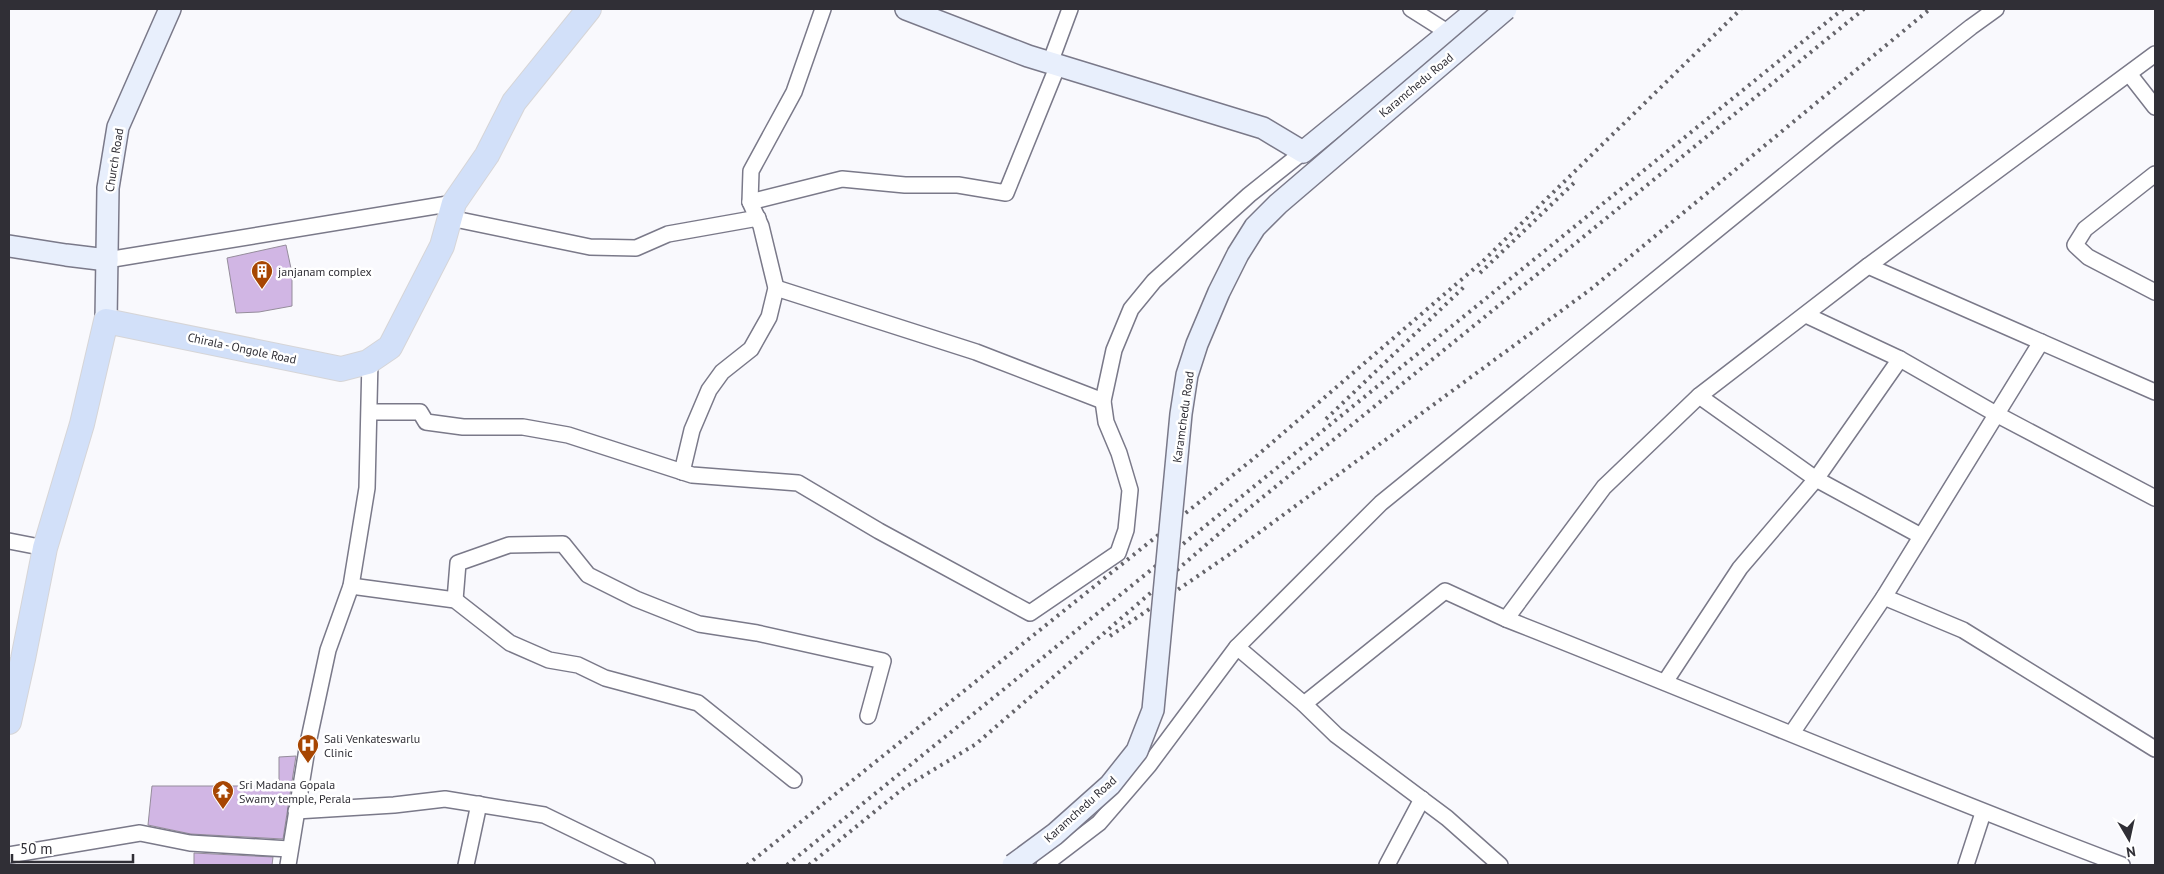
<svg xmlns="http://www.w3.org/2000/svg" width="2164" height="874" viewBox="0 0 2164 874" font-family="'PT Sans',sans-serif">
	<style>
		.building { fill: #d1b6e4; stroke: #958d9b }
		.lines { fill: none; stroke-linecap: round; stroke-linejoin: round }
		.street-casing { stroke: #7a7989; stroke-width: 18 }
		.secondary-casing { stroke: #7a7989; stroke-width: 24 }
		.primary-casing { stroke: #d6d5d7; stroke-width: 26 }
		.street { stroke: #fff; stroke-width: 15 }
		.secondary { stroke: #e8effc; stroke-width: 21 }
		.primary { stroke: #d2e0f9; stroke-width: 24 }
		.rail { stroke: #65646a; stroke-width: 4; stroke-dasharray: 2.5 5; stroke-linecap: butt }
		.secondary-bridge-casing { stroke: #7a7989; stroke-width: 24; stroke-linecap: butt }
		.secondary-bridge { stroke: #e8effc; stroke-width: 21 }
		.labels { text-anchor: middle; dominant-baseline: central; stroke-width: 5; stroke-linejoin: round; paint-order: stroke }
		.street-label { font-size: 12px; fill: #302f36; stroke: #fff }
		.poi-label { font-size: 12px; fill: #302f36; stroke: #fff; text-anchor: start }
	</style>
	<rect width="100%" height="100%" fill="#f9f9fd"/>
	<g class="building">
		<path d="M286,245L292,273V306L259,312L236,313L227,258Z"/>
		<path d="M296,756L283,839L191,834L148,825L152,786H279V757Z"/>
		<path d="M194,853L273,857L272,865H194Z"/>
	</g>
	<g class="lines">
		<g class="street-casing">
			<g id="street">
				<path d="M1411,9L1449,33"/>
				<path d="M1050,63L1070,9"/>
				<path d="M2130,75L2155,107"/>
				<path d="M2155,174L2085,229L2075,245L2088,257L2155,292"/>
				<path d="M750,202L842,179L905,185H958L1006,193L1058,65"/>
				<path d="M450,218L590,247L636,248L668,234L758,218"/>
				<path d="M107,260L454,203"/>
				<path d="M1868,266L2155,54"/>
				<path d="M776,288L976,352L1103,401"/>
				<path d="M1806,315L1900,359L1996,414L2155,498"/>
				<path d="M1699,396L1816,479L1921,536"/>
				<path d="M370,412H420L426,422L463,427H523L568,435L692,475L798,483L879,531L1030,613L1118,553L1126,530L1130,490L1119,453L1106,422L1103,401L1114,350L1131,309L1154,281L1249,195L1303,152"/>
				<path d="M682,472L692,430L709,390L722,372L751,349L769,317L776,288L761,226L750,202L751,171L794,92L823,9"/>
				<path d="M9,541L45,548"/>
				<path d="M351,586L455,600L510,643L549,660L578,665L605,678L698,703L794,780"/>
				<path d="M1884,597L1963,630L2155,749"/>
				<path d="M455,600L458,563L509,545L563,544L588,575L636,599L699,624L757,633L883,661L868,716"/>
				<path d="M1237,647L1381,503L1830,138L1971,27L1996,9"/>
				<path d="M1665,682L1740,568L1816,479L1900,359"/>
				<path d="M1792,733L1884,597L2041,342"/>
				<path d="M296,811L394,805L445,799L544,815L647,865"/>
				<path d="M9,855L140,833L190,843L289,849"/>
				<path d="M288,865L308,743L328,650L351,586L367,488L370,360"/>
				<path d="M466,865L479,804"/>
				<path d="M1044,865L1099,823L1149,765L1237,647L1304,704"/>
				<path d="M1387,865L1422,799"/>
				<path d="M1500,865L1447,818L1336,735L1304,704L1445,591L1506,619"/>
				<path d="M1966,865L1983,813"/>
				<path d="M2122,865C1915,787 1712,700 1506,619L1604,487L1699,396L1868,266L2155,392"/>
			</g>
		</g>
		<g class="secondary-casing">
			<g id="secondary">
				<path d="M906,9L1028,56L1263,128L1303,152L1478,9"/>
				<path d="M9,246L66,255L107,260"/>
				<path d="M106,321L108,188L118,127L170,9"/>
			</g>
		</g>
		<g class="primary-casing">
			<path id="primary" d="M9,722L23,659L45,548L82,424L106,321L341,369L368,362L390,347L442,246L454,203L487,155L514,102L589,9"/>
		</g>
		<use href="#street" class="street"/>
		<use href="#secondary" class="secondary"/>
		<use href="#primary" class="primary"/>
		<g class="rail">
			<path d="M1480,273L1576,181"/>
			<path d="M1326,419L1465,286"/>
			<path d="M1110,636L1230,554L1591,289L1930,9"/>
			<path d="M747,865L1253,459L1483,261L1741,9"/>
			<path d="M787,865L1843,9"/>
			<path d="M809,865L905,787L976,744L1237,518L1864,9"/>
		</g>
		<g class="secondary-bridge-casing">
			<path id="secondary-bridge" d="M1013,865L1055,834L1110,785L1137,751L1153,710L1181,414L1187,375L1197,344L1219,292L1238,254L1255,227L1278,204L1506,9"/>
		</g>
		<use href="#secondary-bridge" class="secondary-bridge"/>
	</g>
	<defs>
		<g id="building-pin" transform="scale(1.125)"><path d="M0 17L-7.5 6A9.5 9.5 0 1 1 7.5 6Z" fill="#a74602" stroke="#fff"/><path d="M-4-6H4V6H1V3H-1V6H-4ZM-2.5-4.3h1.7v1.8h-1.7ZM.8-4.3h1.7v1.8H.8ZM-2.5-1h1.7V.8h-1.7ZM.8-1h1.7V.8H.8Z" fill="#fff"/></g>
		<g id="hospital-pin" transform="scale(1.125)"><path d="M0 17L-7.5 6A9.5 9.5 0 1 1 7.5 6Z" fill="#a74602" stroke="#fff"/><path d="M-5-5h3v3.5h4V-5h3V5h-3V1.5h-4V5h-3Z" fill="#fff"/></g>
		<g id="temple-pin" transform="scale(1.125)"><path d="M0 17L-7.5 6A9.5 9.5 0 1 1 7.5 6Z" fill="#a74602" stroke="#fff"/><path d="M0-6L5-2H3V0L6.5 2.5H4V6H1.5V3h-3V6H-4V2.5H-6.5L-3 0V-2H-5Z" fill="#fff"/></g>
	</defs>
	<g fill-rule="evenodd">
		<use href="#building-pin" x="262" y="271"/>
		<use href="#hospital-pin" x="308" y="745"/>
		<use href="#temple-pin" x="223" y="791"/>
	</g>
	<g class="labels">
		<g class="street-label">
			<text transform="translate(1416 85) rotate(-40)">Karamchedu Road</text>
			<text transform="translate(114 160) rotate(-81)">Church Road</text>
			<text transform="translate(242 348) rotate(12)">Chirala - Ongole Road</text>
			<text transform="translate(1183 417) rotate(-82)">Karamchedu Road</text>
			<text transform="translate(1080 809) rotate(-42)">Karamchedu Road</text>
		</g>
		<g class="poi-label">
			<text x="278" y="271">janjanam complex</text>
			<text x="324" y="738">Sali Venkateswarlu<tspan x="324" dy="14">Clinic</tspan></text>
			<text x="239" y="784">Sri Madana Gopala<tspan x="239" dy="14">Swamy temple, Perala</tspan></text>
		</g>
	</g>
	<rect width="2164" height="874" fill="none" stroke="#302f36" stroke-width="20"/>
	<g transform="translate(2129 839) rotate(171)" stroke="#ffffff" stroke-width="4" paint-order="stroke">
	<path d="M0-4L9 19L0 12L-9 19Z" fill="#302f36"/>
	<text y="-8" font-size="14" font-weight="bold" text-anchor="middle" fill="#302f36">N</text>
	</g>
	<path d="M12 854v8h121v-8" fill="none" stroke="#302f36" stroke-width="2.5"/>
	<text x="20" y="854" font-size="15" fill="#302f36" stroke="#ffffff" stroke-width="4" paint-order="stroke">50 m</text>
</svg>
